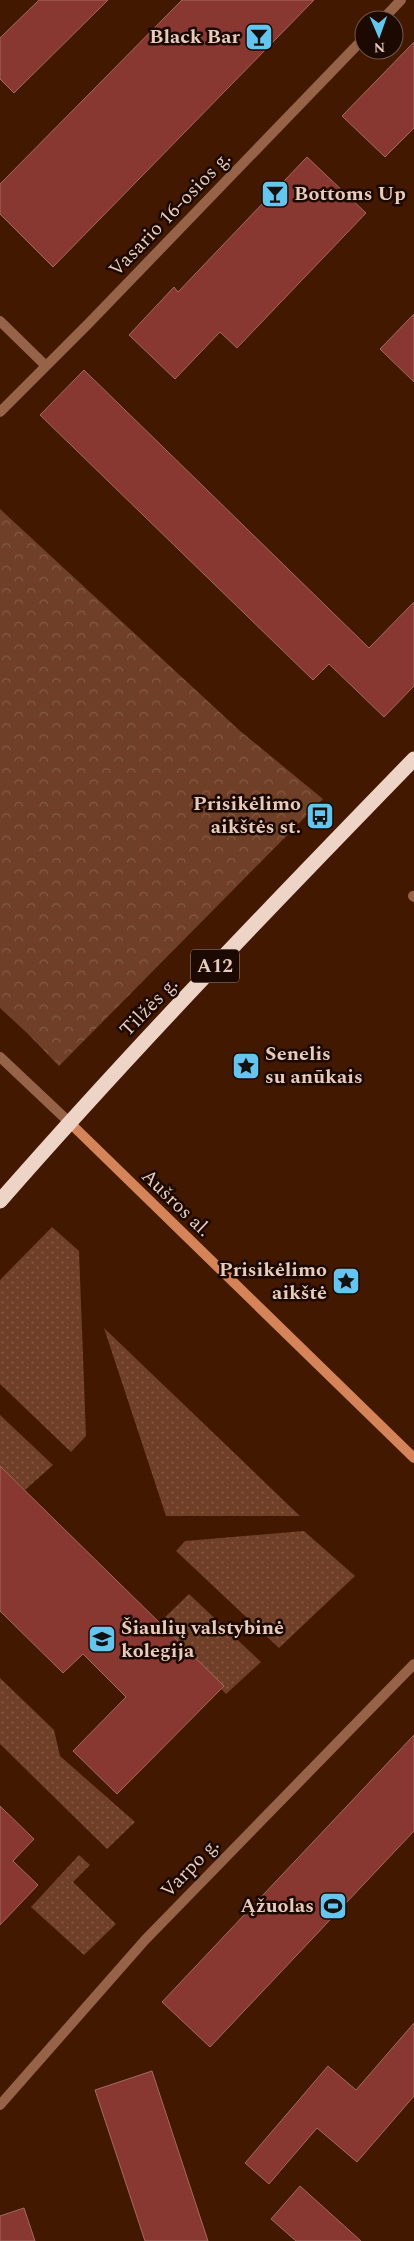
<svg xmlns="http://www.w3.org/2000/svg" width="414" height="2241" viewBox="0 0 414 2241" font-family="Spectral,serif">
	<style>
		.grass { fill: url(#grass-dots) }
		.park { fill: url(#park-crowns) }
		.building { fill: #883830; stroke: #a36a62 }
		.lines { fill: none; stroke-linecap: round; stroke-linejoin: round }
		.lane { stroke: #966348; stroke-width: 10 }
		.street { stroke: #966348; stroke-width: 10 }
		.secondary { stroke: #d58459; stroke-width: 10 }
		.highway { stroke: #eed4c7; stroke-width: 15 }
		.labels { text-anchor: middle; dominant-baseline: central; stroke-width: 5; stroke-linejoin: round; paint-order: stroke }
		.shield { fill: #1c0902; stroke: #aa9185; stroke-width: 1 }
		.shield-label { font-size: 19px; font-weight: bold; fill: #e7cbbd }
		.poi-label { font-size: 20px; font-weight: bold; fill: #e7cbbd; stroke: #1c0902; text-anchor: end }
		.street-label { font-size: 20px; fill: #e7cbbd; stroke: #1c0902 }
	</style>
	<defs>
		<pattern id="grass-dots" width="8" height="8" patternUnits="userSpaceOnUse" patternTransform="scale(1.25)"><rect width="8" height="8" fill="#6f4027"/><path d="M2 2h.1M6 6h.1" fill="none" stroke="#845a44" stroke-width="1.8" stroke-linecap="round"/></pattern>
		<pattern id="park-crowns" width="20" height="18" patternUnits="userSpaceOnUse" patternTransform="scale(1.25)"><rect width="20" height="18" fill="#6f4027"/><path d="M2 6a3 3 0 1 1 6 0M12 15a3 3 0 1 1 6 0" fill="none" stroke="#845a44"/></pattern>
	</defs>
	<rect width="100%" height="100%" fill="#421800"/>
	<g class="grass">
		<path d="M52,1227L79,1251L86,1436L71,1452L0,1384V1280Z"/>
		<path d="M104,1328L300,1516H166Z"/>
		<path d="M0,1415L53,1465L25,1490L0,1466Z"/>
		<path d="M304,1531L355,1576L279,1648L176,1551L185,1541Z"/>
		<path d="M189,1594L261,1662L226,1694L159,1623Z"/>
		<path d="M0,1678L54,1730L60,1756L135,1822L107,1849L0,1744Z"/>
		<path d="M79,1855L90,1865L73,1882L116,1924L84,1955L31,1907Z"/>
	</g>
	<path class="park" d="M0,509L239,730L323,799L59,1066L27,1033L0,1008Z"/>
	<g class="building">
		<path d="M39,0H108L14,93L0,79V38Z"/>
		<path d="M182,0H314L53,267L0,214V184Z"/>
		<path d="M414,42V128L385,157L342,116Z"/>
		<path d="M307,157L366,213L237,348L220,332L175,379L129,335L174,287L178,292Z"/>
		<path d="M414,314V382L380,349Z"/>
		<path d="M84,370L369,648L414,602V686L384,717L329,664L313,680L40,415Z"/>
		<path d="M0,1466L224,1686L117,1794L73,1751L126,1697L83,1654L63,1673L0,1611Z"/>
		<path d="M414,1735V1831L210,2047L162,2002Z"/>
		<path d="M0,1806L34,1839L13,1861L38,1885L0,1925Z"/>
		<path d="M414,2023V2096L357,2162L317,2128L269,2184L245,2163L328,2066L356,2090Z"/>
		<path d="M152,2071L208,2241H145L95,2090Z"/>
		<path d="M300,2186L361,2241H296L271,2219Z"/>
		<path d="M24,2208L35,2241H0V2216Z"/>
	</g>
	<g class="lines">
		<path class="lane" d="M413,896L414,897"/>
		<g class="street">
			<path d="M382,20L401,0"/>
			<path d="M0,321L45,365"/>
			<path d="M0,412L88,324L364,38"/>
			<path d="M0,1057L69,1122"/>
			<path d="M0,2105L145,1940L414,1664"/>
		</g>
		<path class="secondary" d="M69,1122L414,1458"/>
		<path class="highway" d="M0,1201C133,1049 273,904 414,759"/>
	</g>
	<defs>
		<g id="bar-square" transform="scale(1.4375)"><rect x="-9" y="-9" width="18" height="18" rx="4" fill="#64c5ee" stroke="#1c0902"/><path d="M-6-5H6L.8 .8V4.5H3.5V6h-7V4.5H-.8V.8Z" fill="#111"/></g>
		<g id="bus-square" transform="scale(1.4375)"><rect x="-9" y="-9" width="18" height="18" rx="4" fill="#64c5ee" stroke="#1c0902"/><path d="M-5-6H5V4H4V6H2V4H-2V6H-4V4H-5ZM-3.5-4V0h7V-4ZM-3.5 1.2v1.5H-2V1.2ZM2 1.2v1.5H3.5V1.2Z" fill="#111"/></g>
		<g id="sight-square" transform="scale(1.4375)"><rect x="-9" y="-9" width="18" height="18" rx="4" fill="#64c5ee" stroke="#1c0902"/><path d="M0-6L1.8-2.2L6-1.7L2.9 1.2L3.7 5.4L0 3.3L-3.7 5.4L-2.9 1.2L-6-1.7L-1.8-2.2Z" fill="#111"/></g>
		<g id="university-square" transform="scale(1.4375)"><rect x="-9" y="-9" width="18" height="18" rx="4" fill="#64c5ee" stroke="#1c0902"/><path d="M0-5L7-2L0 1L-7-2ZM-4 1L0 2.5L4 1V4Q0 6-4 4Z" fill="#111"/></g>
		<g id="stadium-square" transform="scale(1.4375)"><rect x="-9" y="-9" width="18" height="18" rx="4" fill="#64c5ee" stroke="#1c0902"/><path d="M0-5a6.5 5 0 1 0 0 10a6.5 5 0 1 0 0-10ZM-3.5-1.8h7v3.6h-7Z" fill="#111"/></g>
	</defs>
	<g fill-rule="evenodd">
		<use href="#bar-square" x="259" y="37"/>
		<use href="#bar-square" x="275" y="194"/>
		<use href="#bus-square" x="320" y="816"/>
		<use href="#sight-square" x="246" y="1066"/>
		<use href="#sight-square" x="346" y="1281"/>
		<use href="#university-square" x="102" y="1639"/>
		<use href="#stadium-square" x="333" y="1906"/>
	</g>
	<g class="labels">
		<rect class="shield" x="191" y="949.5" width="48" height="33" rx="4"/>
		<g class="shield-label">
			<text x="215" y="966">A12</text>
		</g>
		<g class="poi-label">
			<text x="240" y="37">Black Bar</text>
			<text x="294" y="194" text-anchor="start">Bottoms Up</text>
			<text x="301" y="804">Prisikėlimo<tspan x="301" dy="23">aikštės st.</tspan></text>
			<text x="265" y="1054" text-anchor="start">Senelis<tspan x="265" dy="23">su anūkais</tspan></text>
			<text x="327" y="1270">Prisikėlimo<tspan x="327" dy="23">aikštė</tspan></text>
			<text x="121" y="1628" text-anchor="start">Šiaulių valstybinė<tspan x="121" dy="23">kolegija</tspan></text>
			<text x="314" y="1906">Ąžuolas</text>
		</g>
		<g class="street-label">
			<text transform="translate(170 214) rotate(-46)">Vasario 16-osios g.</text>
			<text transform="translate(149 1007) rotate(-46)">Tilžės g.</text>
			<text transform="translate(176 1203) rotate(44)">Aušros al.</text>
			<text transform="translate(190 1868) rotate(-46)">Varpo g.</text>
		</g>
	</g>
	<g transform="translate(379 35) rotate(178)"><circle r="24" fill="#1c0902" stroke="#6d574d"/>
	<path d="M0-4L9 19L0 12L-9 19Z" fill="#64c5ee"/>
	<text y="-8" font-size="14" font-weight="bold" text-anchor="middle" fill="#e7cbbd">N</text>
	</g>
</svg>
